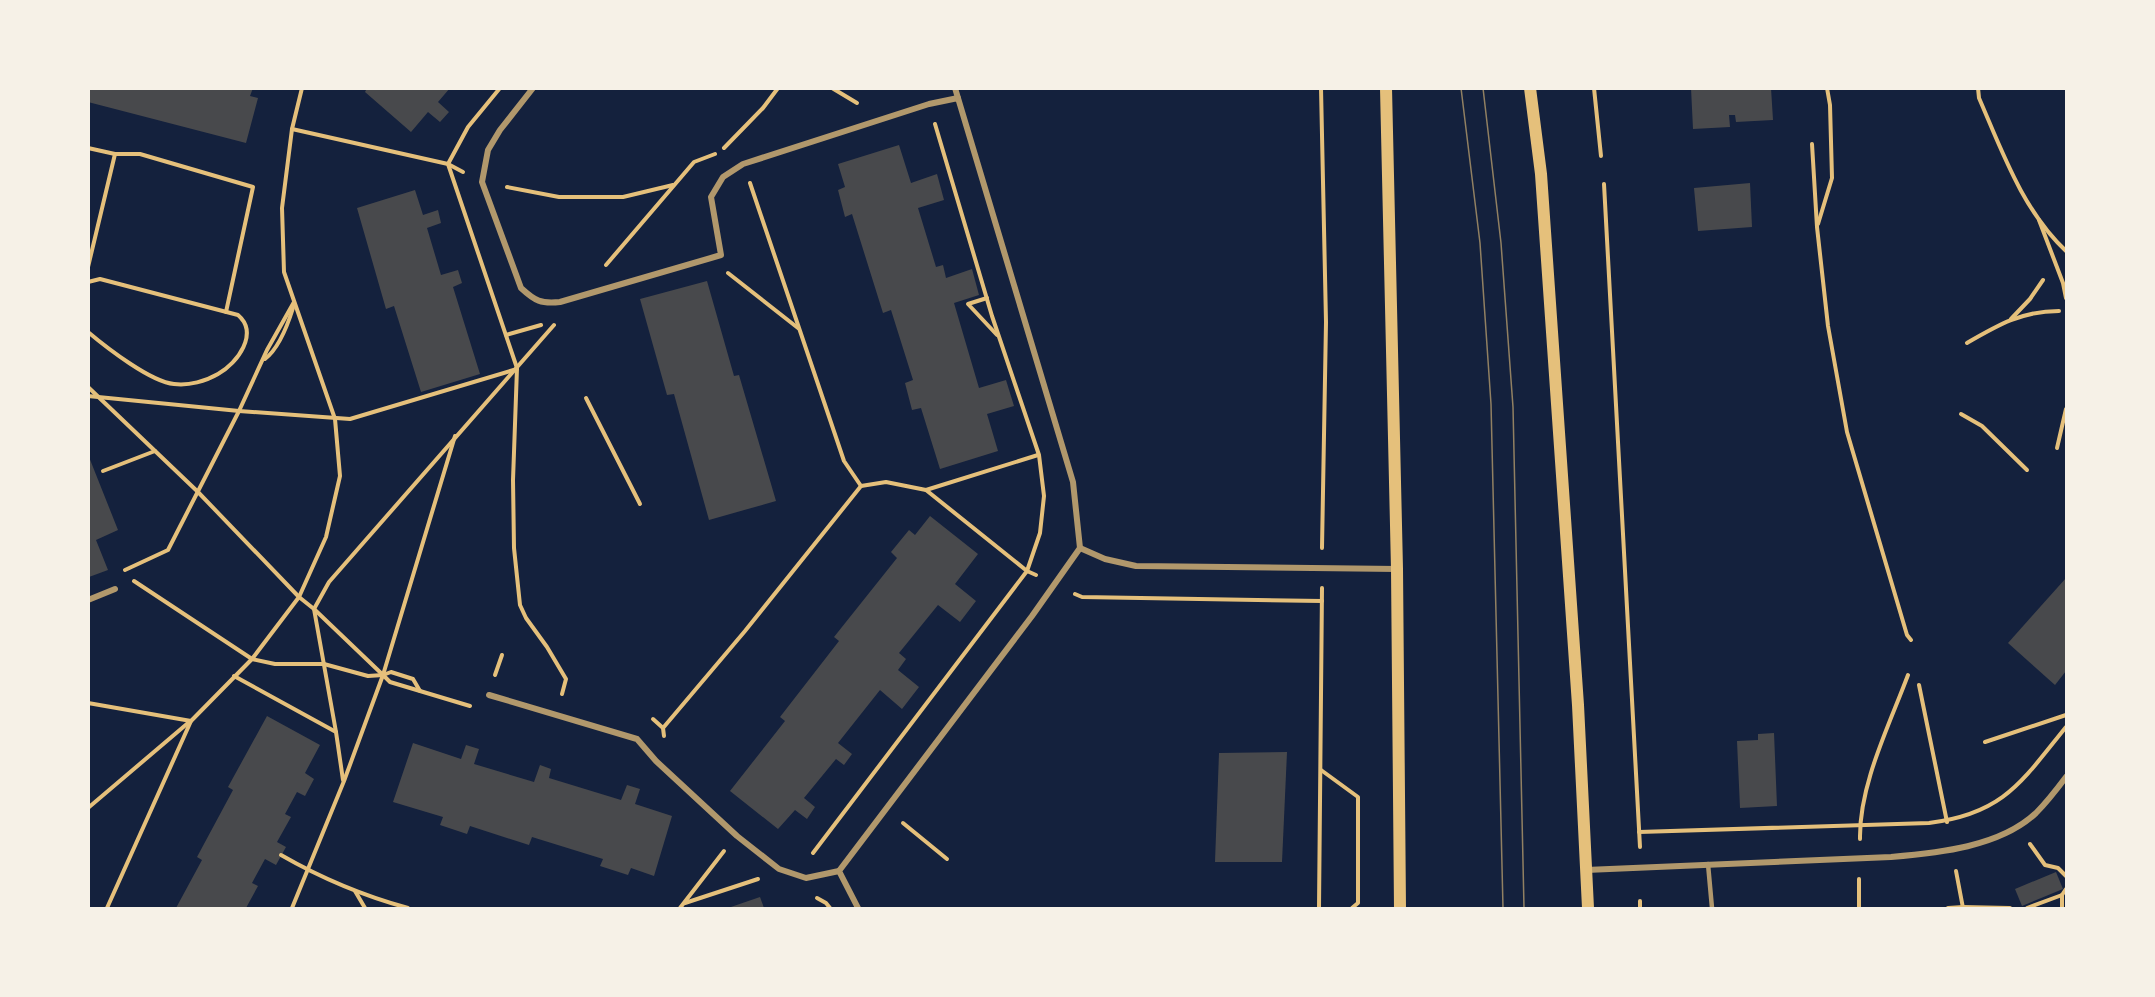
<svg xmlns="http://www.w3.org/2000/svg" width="2155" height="997" viewBox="0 0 2155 997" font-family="Cabin,sans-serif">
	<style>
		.building { fill: #48494c }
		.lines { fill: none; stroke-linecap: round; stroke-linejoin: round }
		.path { stroke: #e5c07b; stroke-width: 4 }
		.service { stroke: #b1986c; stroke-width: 4.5 }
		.minor { stroke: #b1986c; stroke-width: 6 }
		.secondary { stroke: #e5c07b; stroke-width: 12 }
		.tram { stroke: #918062; stroke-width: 1.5 }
	</style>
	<rect width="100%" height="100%" fill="#14213d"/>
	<g class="building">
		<path d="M88,88H253L250,96L258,98L246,143L88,102Z"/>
		<path d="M367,88H450L438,102L449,112L440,122L428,112L411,132L365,92Z"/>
		<path d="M1691,88H1771L1773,120L1736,122L1735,115H1729L1730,127L1693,129Z"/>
		<path d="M899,145L911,183L937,174L944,200L918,208L936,267L943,265L946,278L972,269L979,295L954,303L979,388L1006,380L1014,406L987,414L998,451L940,469L921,408L912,410L905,383L913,380L891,310L883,313L852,214L845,217L838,190L845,187L838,164Z"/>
		<path d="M1750,183L1752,227L1698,231L1694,188Z"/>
		<path d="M415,190L423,215L438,210L441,223L427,228L441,275L458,270L462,283L453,287L480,374L421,392L394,306L386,309L357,208Z"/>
		<path d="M707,281L734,376L739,375L776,501L709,520L674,394L667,395L640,299Z"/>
		<path d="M89,457L118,530L96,540L108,570L89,577Z"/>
		<path d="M930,516L978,554L955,584L976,601L960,622L938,605L899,653L906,659L898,670L919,687L902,709L880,690L838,743L852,754L844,765L836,759L804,798L815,807L807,819L795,810L778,829L730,791L785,721L780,717L839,641L834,637L897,558L891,552L909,530L915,535Z"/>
		<path d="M2066,578V671L2055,685L2008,643Z"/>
		<path d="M267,716L320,745L305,773L314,779L305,796L297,792L285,814L291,817L277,842L286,847L276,865L265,859L252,883L258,886L246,908H176L202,860L197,857L233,790L228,787Z"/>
		<path d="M1774,733L1777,806L1740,808L1737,741L1758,740V734Z"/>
		<path d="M413,743L461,759L466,745L479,749L474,764L534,782L540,765L551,769L549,778L621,800L627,785L640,789L635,804L672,816L654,876L631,868L628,875L600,866L603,859L532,837L529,845L470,826L467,834L440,825L443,817L393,802Z"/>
		<path d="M1287,752L1282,862H1215L1219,753Z"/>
		<path d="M2056,872L2063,889L2022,906L2015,889Z"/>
		<path d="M760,897L764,908H728Z"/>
	</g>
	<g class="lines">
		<g class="path">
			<path d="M832,88L857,103"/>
			<path d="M1321,88L1326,322L1322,548"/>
			<path d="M1594,88L1601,156"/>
			<path d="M1978,88L1979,98C2002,151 2023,211 2066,251"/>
			<path d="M935,124L992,316L1039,455L1044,496L1040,533L1027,571L1036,575"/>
			<path d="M292,129L448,164L517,368L513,480L514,548L520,605L526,618L547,647L566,679L562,694"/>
			<path d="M1812,144L1817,227L1828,326L1847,432L1907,635L1911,640"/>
			<path d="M88,148L115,154H140L253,187L226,312"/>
			<path d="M724,148L763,108L778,88"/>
			<path d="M463,172L448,164L468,127L500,88"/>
			<path d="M750,183L844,461L861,486"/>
			<path d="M1604,184L1640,847"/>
			<path d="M507,187L559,197H623L673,185"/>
			<path d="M2039,220L2063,283L2066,298"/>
			<path d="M1818,224L1832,178L1830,105L1827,88"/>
			<path d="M606,265L694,162L715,154"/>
			<path d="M88,267L115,154"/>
			<path d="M728,273L798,328"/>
			<path d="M88,282L100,279L238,315C259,333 238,363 218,374C206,381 189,386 174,384C151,382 107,348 88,332"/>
			<path d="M987,298L968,304L997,335"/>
			<path d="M2011,319L2030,299L2043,280"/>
			<path d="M506,335L541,325"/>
			<path d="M1967,343C1998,325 2022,311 2059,311"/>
			<path d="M265,359C278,349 288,324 293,308"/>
			<path d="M88,387L197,491L299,597L314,609L383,675L344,781L292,908"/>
			<path d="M88,396L239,411L350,419L517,369"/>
			<path d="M586,398L640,504"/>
			<path d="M1961,414L1982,426L2027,470"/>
			<path d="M455,436L383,675L390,682L470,706"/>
			<path d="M2057,448L2066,409"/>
			<path d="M103,471L155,451"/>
			<path d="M926,490L1038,455"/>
			<path d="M125,570L168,550L239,411L267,350L294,302"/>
			<path d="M134,581L252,659L275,664H324L368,676L383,675L391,672L413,679L420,691"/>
			<path d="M1075,594L1082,597L1322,601"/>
			<path d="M495,675L502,655"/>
			<path d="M234,676L336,732L343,780"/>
			<path d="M1919,685L1947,822"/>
			<path d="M88,703L191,721"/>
			<path d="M653,719L663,728L664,736"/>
			<path d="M663,728L745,631L861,486L886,482L926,490L1027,571L813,853"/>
			<path d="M336,732L314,609L329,582L554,325"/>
			<path d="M1985,742L2066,715"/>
			<path d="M1321,770L1358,797V903L1352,908"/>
			<path d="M88,808L188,723"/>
			<path d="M903,823L947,859"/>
			<path d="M1639,832L1929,823C2004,814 2022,781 2066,727"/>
			<path d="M1860,839C1859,785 1889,726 1908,675"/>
			<path d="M2030,844L2045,865L2058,868L2066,876"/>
			<path d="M281,855C321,878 364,896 408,908"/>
			<path d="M1956,871L1963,908"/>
			<path d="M355,891L365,908"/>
			<path d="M817,898L826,903L830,908"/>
			<path d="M1640,901V908"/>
			<path d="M685,903L758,879"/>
			<path d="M107,908L191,721L252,659L299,597L326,537L340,476L335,419L284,272L282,208L292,129L302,88"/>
			<path d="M680,908L724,851"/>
			<path d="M1319,908L1322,588"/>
			<path d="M1859,908V879"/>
			<path d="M1948,908L1963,907L2010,908"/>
			<path d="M2027,908L2062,895L2066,889"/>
			<path d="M2062,908V895"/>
		</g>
		<path class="service" d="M1708,864L1712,908"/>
		<g class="minor">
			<path d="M533,88L500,130L488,150L482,182L521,288C535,301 541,304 560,302L721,255L711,197L723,177L743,164L929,104L958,98L1073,482L1080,548L1032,616L839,871L858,908"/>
			<path d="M955,88L958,98"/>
			<path d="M1080,548L1105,559L1136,566L1397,569"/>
			<path d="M88,600L115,589"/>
			<path d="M489,695L637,739L656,761L737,836L779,869L806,878L839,871"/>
			<path d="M1586,870L1891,857C1938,853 2000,847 2036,813C2047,802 2057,789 2066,777"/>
		</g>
		<g class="secondary">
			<path d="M1386,88L1397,569L1400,908"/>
			<path d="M1530,88L1541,174L1578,705L1588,908"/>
		</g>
		<g class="tram">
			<path d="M1461,88L1480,243L1491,404L1503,908"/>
			<path d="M1483,88L1501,243L1513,407L1524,908"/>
		</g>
	</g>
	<rect width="2155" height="997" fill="none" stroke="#f6f1e7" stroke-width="180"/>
</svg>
